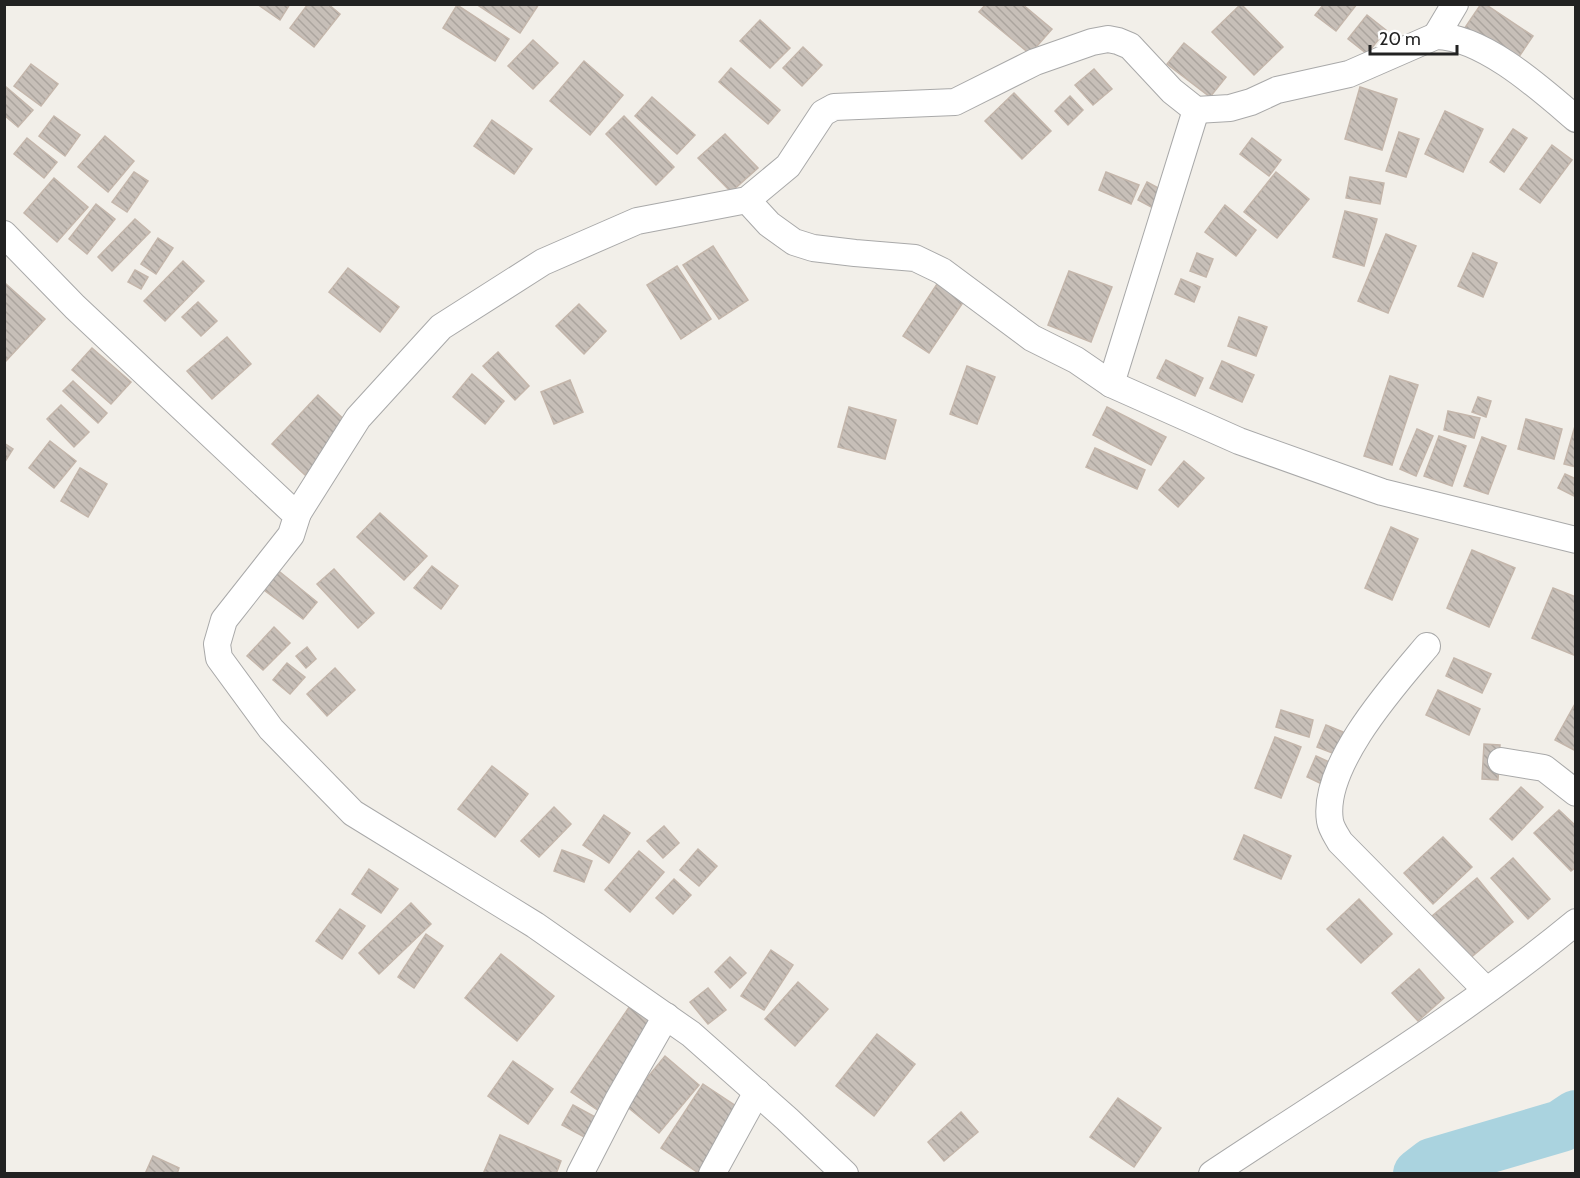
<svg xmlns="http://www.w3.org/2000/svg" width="1580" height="1178" viewBox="0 0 1580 1178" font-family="Cabin,sans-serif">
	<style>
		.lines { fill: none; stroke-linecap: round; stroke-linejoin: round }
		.river { stroke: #aad3df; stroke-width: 52 }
		.building { fill: url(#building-back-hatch); stroke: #c4b6ab; stroke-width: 1.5 }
		.street-casing { stroke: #a9a9a9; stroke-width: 28 }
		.street { stroke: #fff; stroke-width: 26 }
	</style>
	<defs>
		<pattern id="building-back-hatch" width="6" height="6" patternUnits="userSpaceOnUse" patternTransform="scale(1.5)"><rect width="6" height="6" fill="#c7bfb8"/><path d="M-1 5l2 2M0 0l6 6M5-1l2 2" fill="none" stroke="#aba49e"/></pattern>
	</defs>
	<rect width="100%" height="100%" fill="#f2efe9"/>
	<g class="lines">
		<path class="river" d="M1419,1174L1432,1164L1561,1126L1576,1116"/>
	</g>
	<g class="building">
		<path d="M257,4H290L280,20Z"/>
		<path d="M308,4H328L340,14L314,47L290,28Z"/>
		<path d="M476,4H539L520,33Z"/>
		<path d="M986,4H1022L1052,29L1030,54L979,12Z"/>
		<path d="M1241,4L1283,47L1254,75L1212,32Z"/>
		<path d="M1324,4H1357L1336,31L1315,15Z"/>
		<path d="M1481,4H1485L1533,36L1512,67L1462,32Z"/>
		<path d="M457,5L509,39L495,61L443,28Z"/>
		<path d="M1367,15L1386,30L1367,54L1348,39Z"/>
		<path d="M760,20L790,48L770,68L740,41Z"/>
		<path d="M533,40L558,63L533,89L508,66Z"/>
		<path d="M1184,43L1226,77L1210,97L1167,64Z"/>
		<path d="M803,47L822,65L802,86L783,68Z"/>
		<path d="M584,61L623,95L590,135L550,101Z"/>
		<path d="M31,64L58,84L41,106L14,86Z"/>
		<path d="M731,68L780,110L768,124L719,82Z"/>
		<path d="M1094,69L1112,89L1093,105L1075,85Z"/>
		<path d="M5,86L33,110L18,127L4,115Z"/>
		<path d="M1360,87L1397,99L1382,150L1345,139Z"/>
		<path d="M1014,93L1051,131L1022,159L985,121Z"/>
		<path d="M1070,96L1083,110L1068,125L1055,111Z"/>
		<path d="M652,97L695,135L677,154L635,116Z"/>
		<path d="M1445,111L1483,129L1463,172L1425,154Z"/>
		<path d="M54,116L80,135L65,156L39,136Z"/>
		<path d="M624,116L674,167L656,185L606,134Z"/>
		<path d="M492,120L532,149L514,174L474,146Z"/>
		<path d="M1513,129L1527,138L1504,172L1490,162Z"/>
		<path d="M1399,132L1419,139L1406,177L1386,171Z"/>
		<path d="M725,134L758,168L731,192L698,158Z"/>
		<path d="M105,136L134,161L108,192L78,167Z"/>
		<path d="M27,138L57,162L44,178L14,154Z"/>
		<path d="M1252,138L1281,160L1269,176L1240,154Z"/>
		<path d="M1552,145L1572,160L1540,203L1520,189Z"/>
		<path d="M134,172L148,181L127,212L112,202Z"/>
		<path d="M1106,172L1139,185L1131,204L1099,190Z"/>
		<path d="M1276,172L1309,199L1277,238L1244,212Z"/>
		<path d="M1350,177L1384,183L1380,204L1346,198Z"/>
		<path d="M54,178L88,207L57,242L24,213Z"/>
		<path d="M1147,182L1164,191L1155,209L1138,200Z"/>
		<path d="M96,204L115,219L87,254L69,239Z"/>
		<path d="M1225,205L1256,230L1236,256L1205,232Z"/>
		<path d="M1345,211L1377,219L1364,266L1333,257Z"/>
		<path d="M135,219L150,232L112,271L98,257Z"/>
		<path d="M1386,234L1416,246L1388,313L1358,301Z"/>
		<path d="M158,238L173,248L156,274L141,264Z"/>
		<path d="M713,246L748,300L719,319L683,265Z"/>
		<path d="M1197,253L1213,259L1206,277L1190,271Z"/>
		<path d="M1473,253L1497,263L1483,297L1458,286Z"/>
		<path d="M183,261L204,281L165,321L144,301Z"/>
		<path d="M677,266L711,319L681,339L647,285Z"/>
		<path d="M348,268L399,307L380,332L329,292Z"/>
		<path d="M135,270L148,277L141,289L128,282Z"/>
		<path d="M1069,271L1112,287L1091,342L1048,325Z"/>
		<path d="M1181,279L1200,287L1194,302L1175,294Z"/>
		<path d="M6,284L45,319L4,363V285Z"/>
		<path d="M937,284L964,301L929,353L903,336Z"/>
		<path d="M198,302L217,321L201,336L182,317Z"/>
		<path d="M579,304L606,331L584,354L556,326Z"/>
		<path d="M1239,317L1267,327L1256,356L1228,346Z"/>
		<path d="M227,337L251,364L212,399L187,371Z"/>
		<path d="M92,348L131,382L111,404L72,370Z"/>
		<path d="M498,352L529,386L515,400L483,366Z"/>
		<path d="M1166,360L1203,378L1195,396L1157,378Z"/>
		<path d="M1222,361L1254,375L1242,402L1210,388Z"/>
		<path d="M967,366L995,377L977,424L950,414Z"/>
		<path d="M472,374L504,401L485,424L453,397Z"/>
		<path d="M1390,376L1418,385L1392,465L1364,456Z"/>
		<path d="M570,380L583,412L554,424L541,392Z"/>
		<path d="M73,381L107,413L98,423L63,391Z"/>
		<path d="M318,395L351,426L305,475L272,444Z"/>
		<path d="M1478,397L1491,401L1486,417L1472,412Z"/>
		<path d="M61,405L89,432L74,447L47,419Z"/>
		<path d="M849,407L896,420L885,459L838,447Z"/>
		<path d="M1107,407L1166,437L1151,465L1093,435Z"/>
		<path d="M1448,411L1480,418L1474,438L1444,430Z"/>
		<path d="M1526,419L1562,429L1554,459L1518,449Z"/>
		<path d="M1575,426H1576V467L1564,464Z"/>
		<path d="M1417,429L1433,436L1416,476L1400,469Z"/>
		<path d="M1439,436L1466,446L1452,486L1424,476Z"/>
		<path d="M1482,437L1506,446L1488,494L1464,486Z"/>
		<path d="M50,441L76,461L54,488L29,468Z"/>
		<path d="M4,443L13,449L6,460L4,458Z"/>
		<path d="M1095,448L1145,470L1137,489L1086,467Z"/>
		<path d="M1184,461L1204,478L1178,507L1159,490Z"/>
		<path d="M80,468L107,484L88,517L61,501Z"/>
		<path d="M1565,474L1576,479V497L1558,488Z"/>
		<path d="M380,513L427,556L404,580L357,537Z"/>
		<path d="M1391,527L1418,539L1392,600L1365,588Z"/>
		<path d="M1472,550L1515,568L1489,627L1447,608Z"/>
		<path d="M432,566L458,586L441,609L414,588Z"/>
		<path d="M275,568L317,602L303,619L260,587Z"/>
		<path d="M334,569L374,613L358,628L317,584Z"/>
		<path d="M1553,588L1576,597V656L1532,638Z"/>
		<path d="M274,627L290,643L263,670L247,656Z"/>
		<path d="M307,647L316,659L306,668L296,656Z"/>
		<path d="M1454,658L1491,674L1482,693L1446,676Z"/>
		<path d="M287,663L305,677L290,694L273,680Z"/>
		<path d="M335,668L355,690L327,716L307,694Z"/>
		<path d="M1438,690L1480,709L1469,735L1426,715Z"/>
		<path d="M1576,702V751L1555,740Z"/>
		<path d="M1281,710L1313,720L1309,737L1276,727Z"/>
		<path d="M1326,725L1343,732L1335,754L1317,747Z"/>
		<path d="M1275,737L1301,747L1281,798L1255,788Z"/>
		<path d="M1484,744L1500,745L1498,780L1482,779Z"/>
		<path d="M1316,756L1338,766L1328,787L1307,777Z"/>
		<path d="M492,766L528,794L495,837L458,809Z"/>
		<path d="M1521,787L1543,807L1512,840L1490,819Z"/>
		<path d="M554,807L571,824L539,857L521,841Z"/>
		<path d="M1559,810L1576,826V867L1571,871L1534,833Z"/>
		<path d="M604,815L630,833L609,863L583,845Z"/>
		<path d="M664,826L679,843L663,858L647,841Z"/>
		<path d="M1244,835L1291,856L1281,879L1234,859Z"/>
		<path d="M1443,837L1472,867L1433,904L1404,873Z"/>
		<path d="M698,849L717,866L699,886L680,870Z"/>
		<path d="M562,850L592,861L584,882L554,871Z"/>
		<path d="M639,851L664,872L630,912L605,890Z"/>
		<path d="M1513,858L1550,899L1528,919L1491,878Z"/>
		<path d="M369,869L398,889L381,913L352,894Z"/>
		<path d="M1477,878L1513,922L1468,960L1432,916Z"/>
		<path d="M674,879L691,895L673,914L656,898Z"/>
		<path d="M1359,899L1392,934L1361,963L1327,929Z"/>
		<path d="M411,903L431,924L379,974L359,953Z"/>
		<path d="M340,909L365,926L342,959L316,941Z"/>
		<path d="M426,934L443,946L414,988L398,977Z"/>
		<path d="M771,950L793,965L764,1010L741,996Z"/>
		<path d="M501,954L554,996L517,1041L465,998Z"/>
		<path d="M730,957L746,973L730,988L715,972Z"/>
		<path d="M1419,969L1444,998L1418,1021L1392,993Z"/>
		<path d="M798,982L828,1009L795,1046L765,1019Z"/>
		<path d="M708,988L726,1010L708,1024L690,1002Z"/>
		<path d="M632,1003L659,1022L599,1111L571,1092Z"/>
		<path d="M877,1034L915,1064L874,1116L836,1086Z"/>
		<path d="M665,1056L699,1085L659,1133L625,1105Z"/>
		<path d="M513,1061L553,1089L528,1124L488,1096Z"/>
		<path d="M703,1084L745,1112L700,1174L661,1148Z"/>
		<path d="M1118,1098L1161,1128L1134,1167L1090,1137Z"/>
		<path d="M573,1105L599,1119L588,1139L562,1125Z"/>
		<path d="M961,1112L978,1132L944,1161L928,1142Z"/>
		<path d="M500,1135L561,1161L556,1174H483Z"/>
		<path d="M153,1156L179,1168L177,1174H145Z"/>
	</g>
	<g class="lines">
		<g class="street-casing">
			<g id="street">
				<path d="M1436,36L1455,4"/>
				<path d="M747,200L769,224L794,242L813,248L855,253L915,258L942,271L1032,338L1076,360L1111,384L1239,441L1382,492L1576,540"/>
				<path d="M4,234L75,307L290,509L298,513L291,535L224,620L217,644L219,658L271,729L353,813L535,925L691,1034L787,1119L845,1174"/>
				<path d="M1111,384L1196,110"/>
				<path d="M298,513L358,418L441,327L543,262L637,221L747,200L788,166L823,113L834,107L955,102L1035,62L1092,42L1108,39L1118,41L1130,46L1172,91L1196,110L1230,108L1251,102L1277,90L1349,74L1436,36C1484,37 1541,89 1576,119"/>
				<path d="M1427,646C1394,685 1321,766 1330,821C1331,828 1336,835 1340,842L1486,990"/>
				<path d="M1501,761L1544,768L1576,793"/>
				<path d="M580,1174L618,1100L666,1016"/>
				<path d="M712,1174L757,1092"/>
				<path d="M1212,1174C1335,1092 1462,1016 1576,922"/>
			</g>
		</g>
		<use href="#street" class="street"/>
	</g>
	<rect width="1580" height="1178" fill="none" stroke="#222222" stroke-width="12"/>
	<path d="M1370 45v9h87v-9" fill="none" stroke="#222222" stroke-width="3"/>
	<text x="1379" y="45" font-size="18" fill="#222222" stroke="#ffffff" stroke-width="4.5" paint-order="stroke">20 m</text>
</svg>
